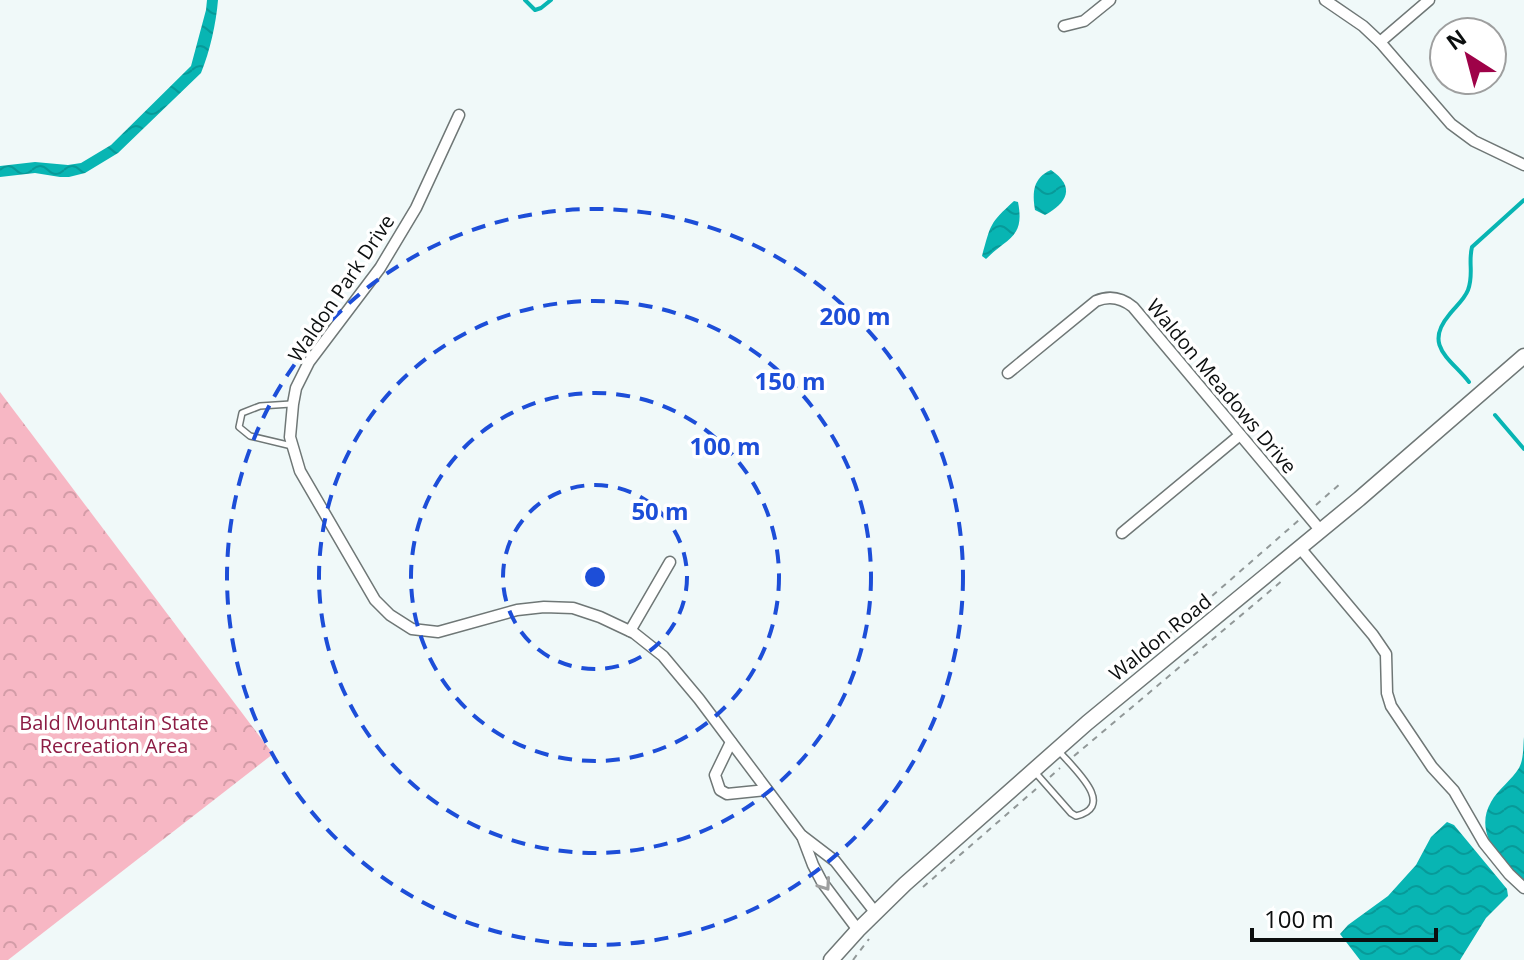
<svg xmlns="http://www.w3.org/2000/svg" width="1524" height="960" viewBox="0 0 1524 960" font-family="'Open Sans',sans-serif">
	<style>
		.park { fill: url(#park-crowns) }
		.water { fill: url(#water-waves) }
		.lines { fill: none; stroke-linecap: round; stroke-linejoin: round }
		.stream { stroke: #08b5b3; stroke-width: 4 }
		.lane-casing { stroke: #6f7776; stroke-width: 8 }
		.street-casing { stroke: #6f7776; stroke-width: 13 }
		.secondary-casing { stroke: #6f7776; stroke-width: 17 }
		.path { stroke: #919898; stroke-width: 2; stroke-dasharray: 6 6; stroke-linecap: butt }
		.lane { stroke: #fff; stroke-width: 5 }
		.street { stroke: #fff; stroke-width: 10 }
		.secondary { stroke: #fff; stroke-width: 14 }
		.oneway { stroke: #9e9f9f }
		.ring { fill: none; stroke: #1d4ed8; stroke-width: 4; stroke-dasharray: 14 10 }
		.labels { text-anchor: middle; dominant-baseline: central; stroke-width: 7; stroke-linejoin: round; paint-order: stroke }
		.street-label { font-size: 20px; fill: #0c0f0f; stroke: #fff }
		.park-label { font-size: 20px; fill: #8c1c44; stroke: #fff }
		.centre { fill: #1d4ed8; stroke: #fff; stroke-width: 4 }
		.ring-label { font-size: 24px; text-anchor: middle; font-weight: bold; fill: #1d4ed8; stroke: #fff; stroke-width: 7; stroke-linejoin: round; paint-order: stroke }
	</style>
	<defs>
		<pattern id="park-crowns" width="20" height="18" patternUnits="userSpaceOnUse" patternTransform="scale(2)"><rect width="20" height="18" fill="#f7b7c4"/><path d="M2 6a3 3 0 1 1 6 0M12 15a3 3 0 1 1 6 0" fill="none" stroke="#d39ca7"/></pattern>
		<pattern id="water-waves" width="16" height="10" patternUnits="userSpaceOnUse" patternTransform="scale(2)"><rect width="16" height="10" fill="#08b5b3"/><path d="M0 5q4-4 8 0t8 0" fill="none" stroke="#079a99"/></pattern>
	</defs>
	<rect width="100%" height="100%" fill="#f0f9f9"/>
	<path class="park" d="M0,392L273,754L8,960H0Z"/>
	<g class="water">
		<path d="M207,0H218C216,24 210,51 201,73L118,153L85,173L69,177H60L35,173L0,177V166L35,162L68,165L81,163L111,145L191,66L206,10Z"/>
		<path d="M1051,170C1076,187 1067,203 1045,215L1035,210C1032,192 1033,178 1051,170Z"/>
		<path d="M1014,201L1018,202C1025,238 1008,237 986,259L982,256C991,224 989,224 1014,201Z"/>
		<path d="M1524,737V881C1501,862 1473,833 1491,802C1498,789 1512,780 1519,768C1524,759 1523,746 1524,737Z"/>
		<path d="M1447,822L1454,825L1507,889L1508,896L1486,918L1460,960H1360L1340,934L1348,925L1388,896L1416,865L1431,837Z"/>
	</g>
	<g class="lines">
		<g class="stream">
			<path d="M525,0L535,10L541,8L551,0"/>
			<path d="M1469,382C1451,359 1423,346 1449,315C1455,307 1464,300 1468,290C1474,274 1468,263 1472,247L1524,200"/>
			<path d="M1495,415L1524,449"/>
		</g>
		<g class="lane-casing">
			<g id="lane">
				<path d="M291,404L260,406L242,413L239,427L250,436L292,446"/>
				<path d="M1034,771L1071,813L1076,816C1118,806 1072,767 1058,750"/>
			</g>
		</g>
		<g class="street-casing">
			<g id="street">
				<path d="M1325,0L1363,26L1380,42L1451,124L1474,141L1524,165"/>
				<path d="M1064,26L1084,21L1110,0"/>
				<path d="M1380,42L1429,0"/>
				<path d="M459,115L416,208L380,268L309,362L296,388L293,404L290,437L300,471L375,600L390,615L412,629L438,632L517,610L544,607L573,608L600,617L634,633L663,656L699,699L801,835L835,861L875,912"/>
				<path d="M1008,373L1096,301C1110,295 1122,298 1133,307L1321,531"/>
				<path d="M1122,533L1240,435"/>
				<path d="M1300,548L1373,635L1386,654L1387,693L1391,706L1432,767L1454,791L1484,843L1509,874L1524,888"/>
				<path d="M630,631L670,562"/>
				<path d="M731,742L715,775L720,790L727,794L767,790"/>
				<path d="M802,836L813,865L822,882L858,930"/>
			</g>
		</g>
		<g class="secondary-casing">
			<path id="secondary" d="M831,960L858,930L905,884L1087,723L1359,499L1524,356"/>
		</g>
		<g class="path">
			<path d="M1316,505L1341,483"/>
			<path d="M1149,651L1299,520"/>
			<path d="M1074,756L1283,580"/>
			<path d="M1050,777L1060,768"/>
			<path d="M923,887L1036,789"/>
			<path d="M853,960L869,939"/>
		</g>
		<use href="#lane" class="lane"/>
		<use href="#street" class="street"/>
		<use href="#secondary" class="secondary"/>
	</g>
	<defs><path id="oneway-chevron" d="M-2-3.5L2.5 0L-2 3.5" fill="none" stroke-width="1.6" stroke-linecap="round" stroke-linejoin="round" transform="scale(2)"/></defs>
	<use class="oneway" href="#oneway-chevron" transform="translate(825 885) rotate(55)"/>
	<g class="ring">
		<circle cx="595" cy="577" r="92"/>
		<circle cx="595" cy="577" r="184"/>
		<circle cx="595" cy="577" r="276"/>
		<circle cx="595" cy="577" r="368"/>
	</g>
	<g class="labels">
		<g class="street-label">
			<text transform="translate(341 288) rotate(-56)">Waldon Park Drive</text>
			<text transform="translate(1222 386) rotate(50)">Waldon Meadows Drive</text>
			<text transform="translate(1160 637) rotate(-39)">Waldon Road</text>
		</g>
		<g class="park-label">
			<text x="114" y="722">Bald Mountain State<tspan x="114" dy="23">Recreation Area</tspan></text>
		</g>
	</g>
	<circle cx="595" cy="577" r="12" class="centre"/>
	<g class="ring-label">
		<text x="855" y="325">200 m</text>
		<text x="790" y="390">150 m</text>
		<text x="725" y="455">100 m</text>
		<text x="660" y="520">50 m</text>
	</g>
	<g transform="translate(1468 56) rotate(324)"><circle r="38" fill="#ffffff" stroke="#9e9f9f" stroke-width="2"/>
	<path d="M0-6L14 30L0 20L-14 30Z" fill="#9e0248"/>
	<text y="-12" font-size="22" font-weight="bold" text-anchor="middle" fill="#0c0f0f">N</text>
	</g>
	<path d="M1252 928v12h184v-12" fill="none" stroke="#0c0f0f" stroke-width="4"/>
	<text x="1264" y="928" font-size="24" fill="#0c0f0f" stroke="#ffffff" stroke-width="6" paint-order="stroke">100 m</text>
</svg>
